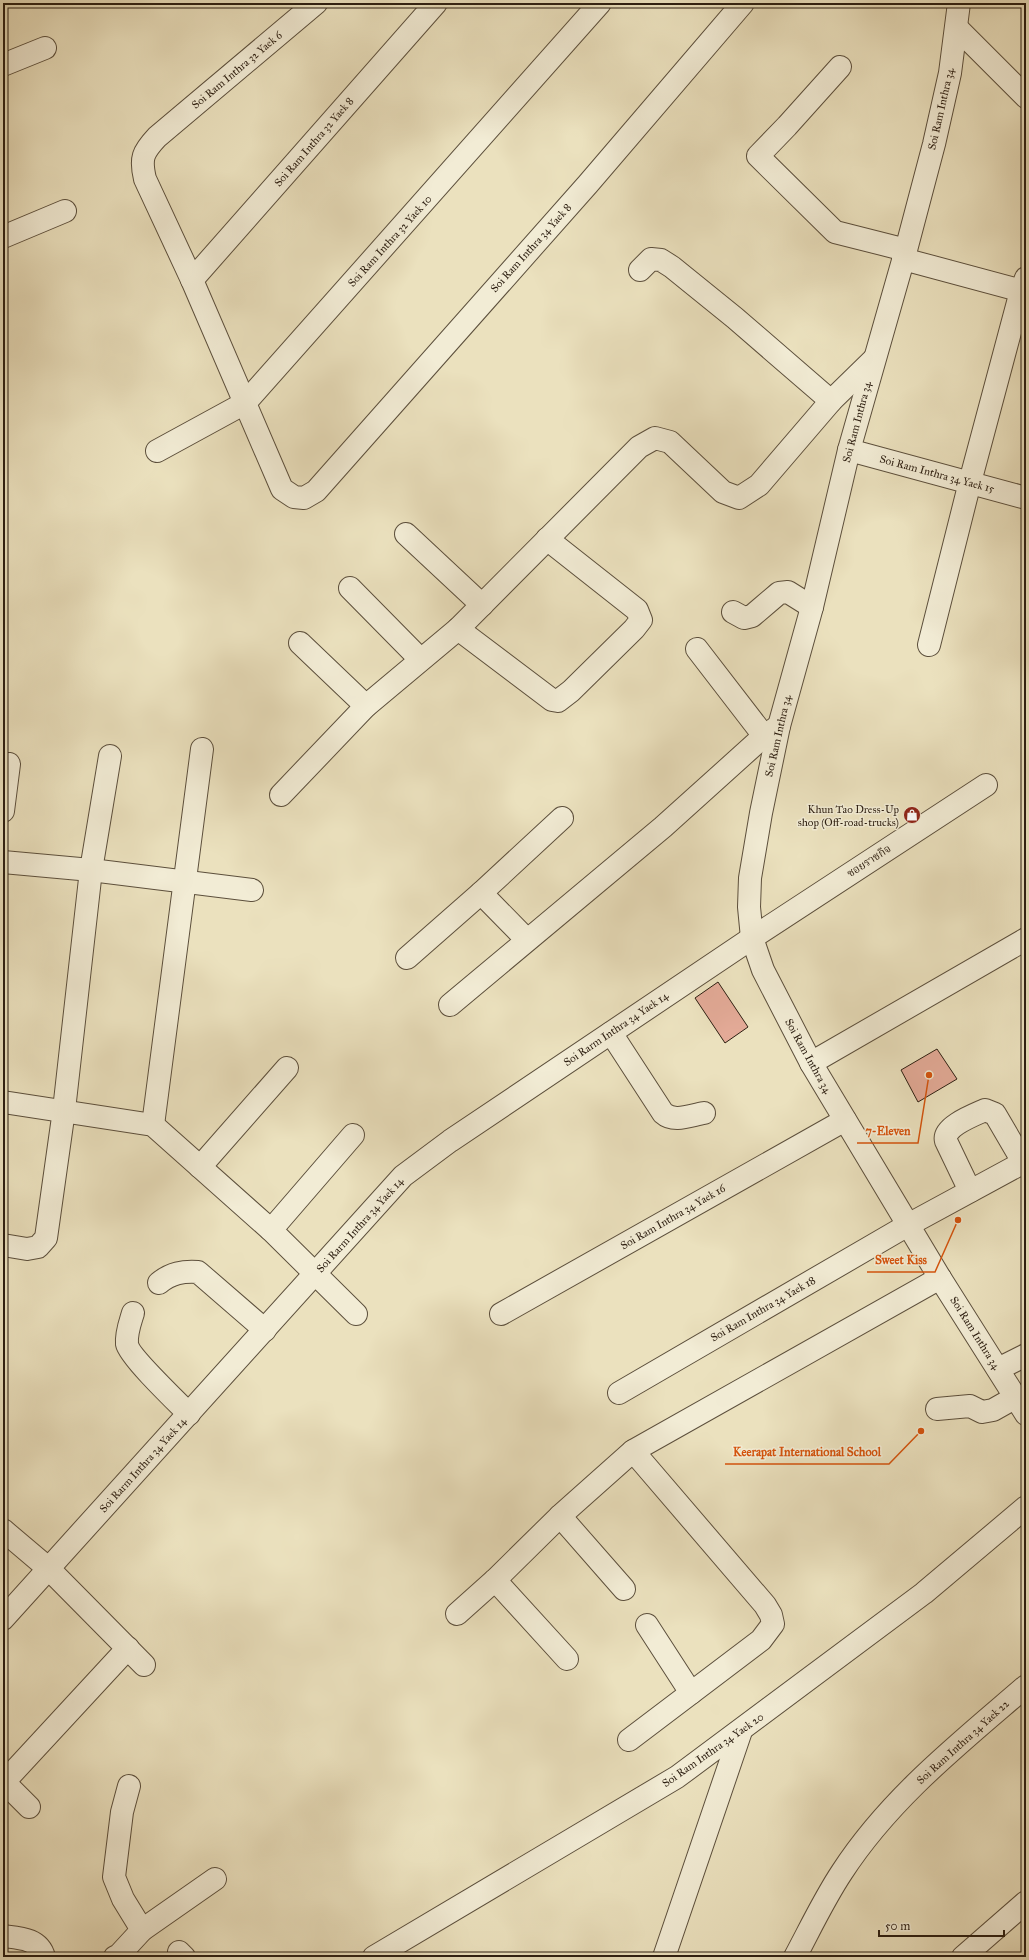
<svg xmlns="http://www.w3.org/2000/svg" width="1029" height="1960" viewBox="0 0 1029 1960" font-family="'IM FELL Great Primer','Noto Serif Thai',serif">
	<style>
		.building { fill: #e3aa97; stroke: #2c1e11 }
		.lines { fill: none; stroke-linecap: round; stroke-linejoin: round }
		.minor-casing { stroke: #5c4f3c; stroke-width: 24 }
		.minor { stroke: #f2ecd5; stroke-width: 22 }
		.labels { text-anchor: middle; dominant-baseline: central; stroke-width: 3; stroke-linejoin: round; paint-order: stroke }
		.street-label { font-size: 11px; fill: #2c1e11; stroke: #f2ecd5 }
		.poi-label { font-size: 11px; fill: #2c1e11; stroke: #f2ecd5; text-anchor: end }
		.leader { fill: none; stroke: #d5530c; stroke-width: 1.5 }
		.callout-dot { fill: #d5530c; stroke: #f2ecd5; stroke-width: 1.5 }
		.callout-label { font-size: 12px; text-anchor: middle; font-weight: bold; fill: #d5530c; stroke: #f2ecd5; stroke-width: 3; stroke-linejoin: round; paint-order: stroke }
	</style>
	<rect width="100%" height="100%" fill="#ebe1be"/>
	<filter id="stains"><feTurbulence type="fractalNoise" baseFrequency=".005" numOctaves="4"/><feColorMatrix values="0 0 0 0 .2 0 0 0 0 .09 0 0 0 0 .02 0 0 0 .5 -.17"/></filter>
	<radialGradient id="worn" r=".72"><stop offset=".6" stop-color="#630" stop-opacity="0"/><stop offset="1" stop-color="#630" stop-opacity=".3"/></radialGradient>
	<g class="building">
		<path d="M718,982L748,1027L725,1043L695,998Z"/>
		<path d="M937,1049L957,1079L918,1102L901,1070Z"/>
	</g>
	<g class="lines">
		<g class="minor-casing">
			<g id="minor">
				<path d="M316,3L157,137C143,152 140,158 145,179L192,280L282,489L294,497L304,498L316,491L588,184L743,3"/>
				<path d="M959,3L950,73L934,144L906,250L849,450L812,607L779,726L761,813L750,878L749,907L752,938L763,970L811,1063L940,1278L1026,1414"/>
				<path d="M957,28L1026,97"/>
				<path d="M3,65L45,48"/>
				<path d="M840,67L787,126L758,156L835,232L906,250"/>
				<path d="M3,237L65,211"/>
				<path d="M903,259L1026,292"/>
				<path d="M640,270L651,259L661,260L672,267L735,318L831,401"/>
				<path d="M192,280L436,3"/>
				<path d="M849,450L1026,498"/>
				<path d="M157,451L245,403L600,3"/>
				<path d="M406,534L482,605"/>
				<path d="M350,588L420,659"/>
				<path d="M733,612L744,618L752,616L779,593L788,592L812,607"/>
				<path d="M458,629L552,700L558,701L571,691L634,629L641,620L637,610L547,539"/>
				<path d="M300,643L366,706"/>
				<path d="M929,645L970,482L1021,291L1026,278"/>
				<path d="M697,649L764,736"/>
				<path d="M281,795L366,706L458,629L639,447L655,438L670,442L723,492L739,498L759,485L831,401L873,360"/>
				<path d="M3,811L9,764"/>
				<path d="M3,862L91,870L252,890"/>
				<path d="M481,893L527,940"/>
				<path d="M407,958L481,893L562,818"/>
				<path d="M450,1005L663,827L764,736L779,726"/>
				<path d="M611,1033L663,1113C674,1123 691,1115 704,1113"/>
				<path d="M811,1063L1026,939"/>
				<path d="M3,1102L153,1125L271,1230L356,1314"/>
				<path d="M153,1125L202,749"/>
				<path d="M200,1167L287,1068"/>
				<path d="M970,1191L946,1141C942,1127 974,1115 985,1110L995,1114L1023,1162"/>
				<path d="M271,1230L353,1135"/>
				<path d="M3,1245L27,1249L38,1247L46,1238L64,1110L91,870L110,756"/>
				<path d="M159,1283C171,1273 183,1271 198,1272L265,1330"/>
				<path d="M133,1313C130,1323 126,1333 127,1344C129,1356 178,1403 189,1414"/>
				<path d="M501,1314L845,1120"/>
				<path d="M998,1369L1026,1355"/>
				<path d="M619,1393L908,1225L1026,1161"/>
				<path d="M937,1409L970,1406L982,1412L993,1410L1016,1397"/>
				<path d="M560,1516L624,1589"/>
				<path d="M3,1530L49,1569L144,1665"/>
				<path d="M495,1580L567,1659"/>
				<path d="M457,1614L495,1580L560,1516L633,1451L940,1278"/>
				<path d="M3,1619L403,1176L450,1141L752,938L986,785"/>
				<path d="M647,1625L691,1693"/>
				<path d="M629,1740L761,1640L773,1624L771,1615L765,1605L633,1451"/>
				<path d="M3,1781L29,1807"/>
				<path d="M4,1782L128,1648"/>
				<path d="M129,1786L122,1812L114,1877L123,1899L142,1930"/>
				<path d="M3,1936C19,1938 39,1938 44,1957"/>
				<path d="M179,1952L184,1957"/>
				<path d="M115,1957L119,1955L142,1930L215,1879"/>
				<path d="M374,1957L677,1777L924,1593L1026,1507"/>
				<path d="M664,1957L741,1731"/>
				<path d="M795,1957C810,1929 824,1899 842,1872C890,1798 960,1743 1026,1686"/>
				<path d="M963,1957L1026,1902"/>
			</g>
		</g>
		<use href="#minor" class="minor"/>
	</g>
	<defs>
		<g id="shop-disc" transform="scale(0.9)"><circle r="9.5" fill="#8f2418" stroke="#f2ecd5"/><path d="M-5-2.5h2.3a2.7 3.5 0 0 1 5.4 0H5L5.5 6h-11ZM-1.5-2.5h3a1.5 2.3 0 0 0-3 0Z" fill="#fff"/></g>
	</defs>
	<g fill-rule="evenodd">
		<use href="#shop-disc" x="912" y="815"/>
	</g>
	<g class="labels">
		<g class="street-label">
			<text transform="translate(237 70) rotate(-40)">Soi Ram Inthra 32 Yaek 6</text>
			<text transform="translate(941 109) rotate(-77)">Soi Ram Inthra 34</text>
			<text transform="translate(314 142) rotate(-49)">Soi Ram Inthra 32 Yaek 8</text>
			<text transform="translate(390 241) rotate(-48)">Soi Ram Inthra 32 Yaek 10</text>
			<text transform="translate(531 248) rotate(-48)">Soi Ram Inthra 34 Yaek 8</text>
			<text transform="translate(857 422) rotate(-75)">Soi Ram Inthra 34</text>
			<text transform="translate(937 474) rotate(15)">Soi Ram Inthra 34 Yaek 15</text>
			<text transform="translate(778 736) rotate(-77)">Soi Ram Inthra 34</text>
			<text transform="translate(869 861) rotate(-33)">ซอยราชกิจ</text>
			<text transform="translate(616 1029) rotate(-34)">Soi Rarm Inthra 34 Yaek 14</text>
			<text transform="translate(808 1056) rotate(61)">Soi Ram Inthra 34</text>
			<text transform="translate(673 1217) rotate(-30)">Soi Ram Inthra 34 Yaek 16</text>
			<text transform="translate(360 1225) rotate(-48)">Soi Rarm Inthra 34 Yaek 14</text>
			<text transform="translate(763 1309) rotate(-30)">Soi Ram Inthra 34 Yaek 18</text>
			<text transform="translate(975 1333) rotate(58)">Soi Ram Inthra 34</text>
			<text transform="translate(143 1465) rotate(-48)">Soi Rarm Inthra 34 Yaek 14</text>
			<text transform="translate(963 1742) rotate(-42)">Soi Ram Inthra 34 Yaek 22</text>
			<text transform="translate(713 1750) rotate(-35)">Soi Ram Inthra 34 Yaek 20</text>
		</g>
		<g class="poi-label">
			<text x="899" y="809">Khun Tao Dress-Up<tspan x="899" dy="13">shop (Off-road-trucks)</tspan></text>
		</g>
	</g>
	<path class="leader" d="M929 1075L918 1143H857M958 1220L935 1272H867M921 1431L889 1464H725"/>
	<g class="callout-dot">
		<circle cx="929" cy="1075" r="4"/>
		<circle cx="958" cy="1220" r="4"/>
		<circle cx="921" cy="1431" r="4"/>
	</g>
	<g class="callout-label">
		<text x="888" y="1135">7-Eleven</text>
		<text x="901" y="1264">Sweet Kiss</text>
		<text x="807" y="1456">Keerapat International School</text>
	</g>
	<rect width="1029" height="1960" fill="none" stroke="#ebe1be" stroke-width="16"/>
	<rect x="4" y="4" width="1021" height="1952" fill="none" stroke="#2c1e11" stroke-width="2"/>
	<rect x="8" y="8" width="1013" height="1944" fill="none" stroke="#2c1e11"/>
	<path d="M879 1930v6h125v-6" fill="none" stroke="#2c1e11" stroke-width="2"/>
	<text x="885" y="1930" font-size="12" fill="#2c1e11" stroke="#f2ecd5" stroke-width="3" paint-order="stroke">50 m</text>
	<rect width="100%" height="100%" filter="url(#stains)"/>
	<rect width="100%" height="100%" fill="url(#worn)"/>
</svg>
